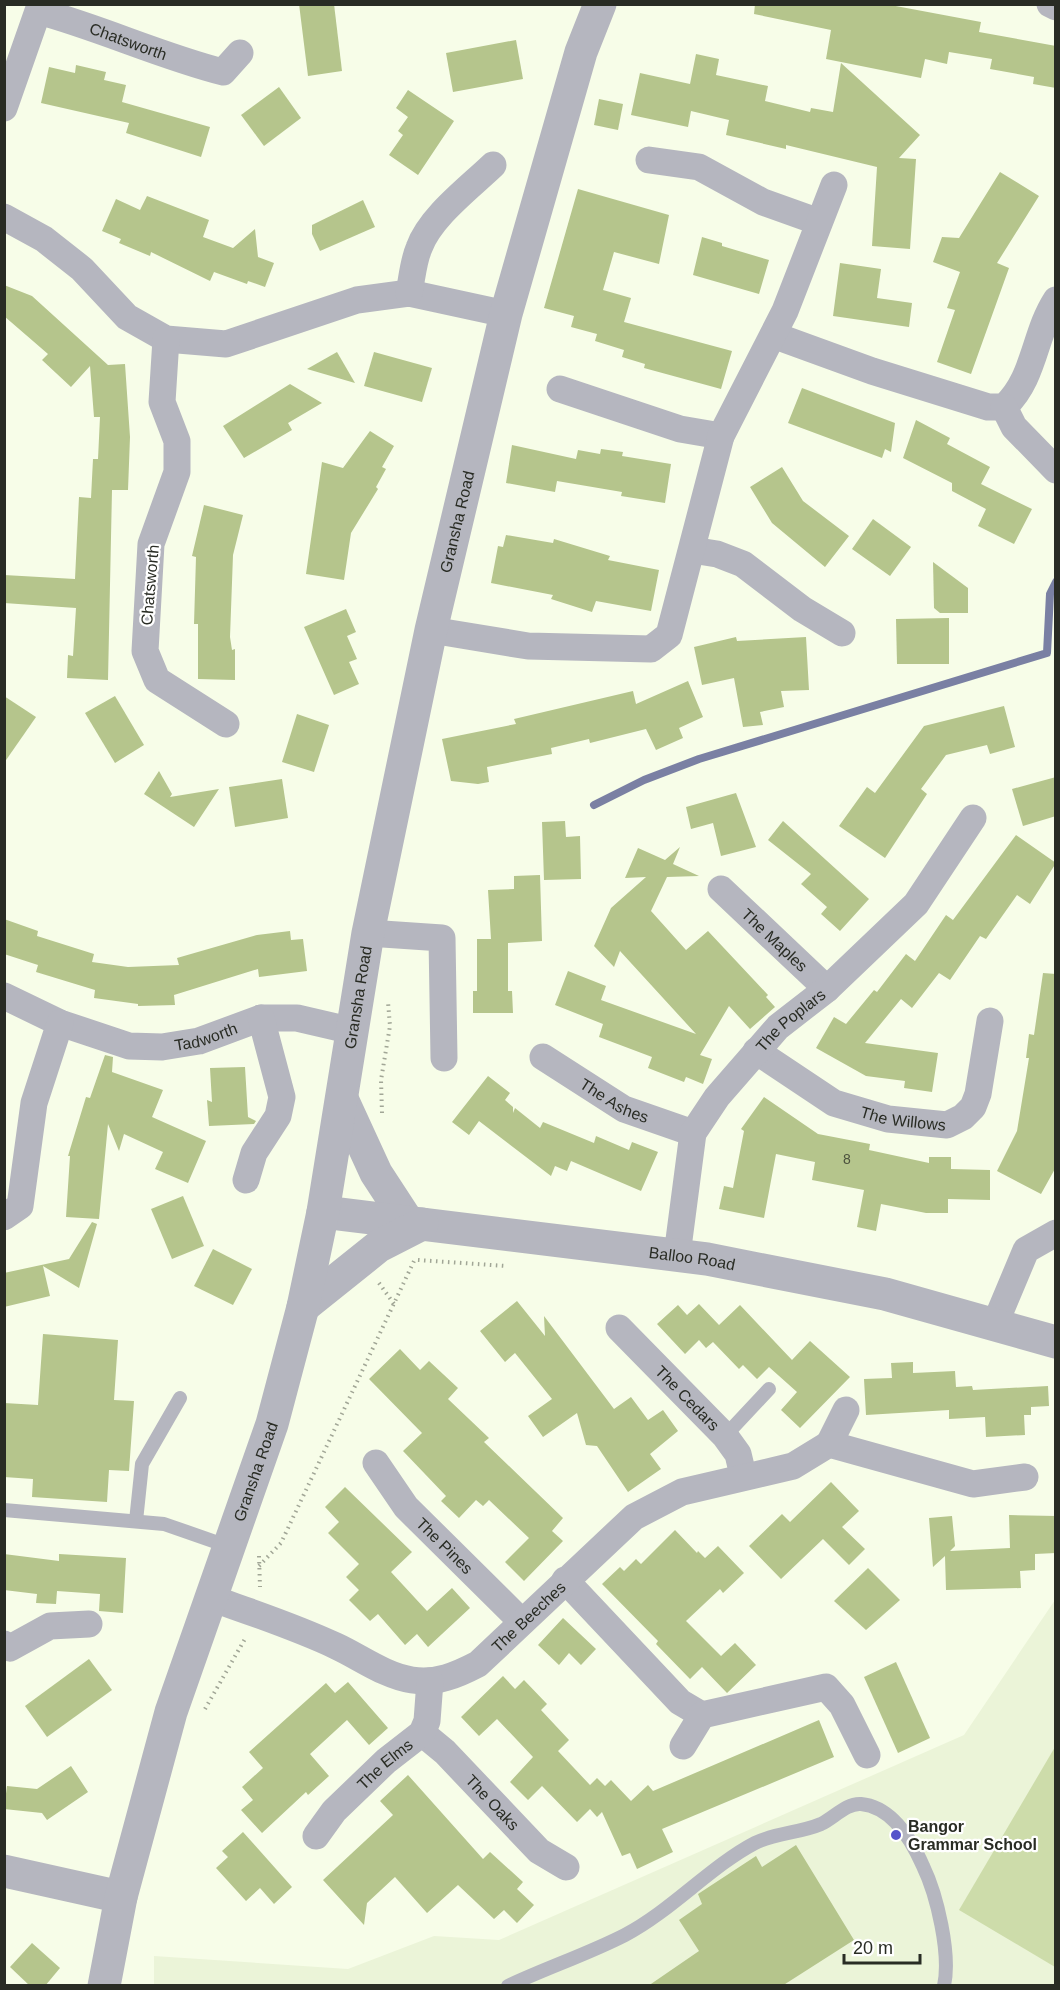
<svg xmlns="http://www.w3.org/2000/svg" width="1060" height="1990" viewBox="0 0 1060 1990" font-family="Helvetica,sans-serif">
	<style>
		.built { fill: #ebf4d8 }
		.green { fill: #cddcaa }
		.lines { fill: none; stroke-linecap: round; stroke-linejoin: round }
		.stream { stroke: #7a80a3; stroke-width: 8 }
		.building { fill: #b5c58c }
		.path { stroke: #a1a696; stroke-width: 4; stroke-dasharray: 1.5 4.5; stroke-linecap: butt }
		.service { stroke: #b5b6bf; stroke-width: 14 }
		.minor { stroke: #b5b6bf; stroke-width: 27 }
		.tertiary { stroke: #b5b6bf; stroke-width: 33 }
		.poi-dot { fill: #5553ca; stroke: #fff; stroke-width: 2 }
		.labels { text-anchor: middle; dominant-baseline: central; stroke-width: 4.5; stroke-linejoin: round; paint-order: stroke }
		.number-label { font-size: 14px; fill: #4c523e }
		.street-label { font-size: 16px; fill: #292c24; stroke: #fff }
		.poi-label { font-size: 16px; font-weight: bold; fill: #292c24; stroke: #fff; text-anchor: start }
	</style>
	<rect width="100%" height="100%" fill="#f7fde8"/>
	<path class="built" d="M1055,1600V1985L154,1986V1956L348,1969L434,1936L499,1940L964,1735Z"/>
	<path class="green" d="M1055,1747V1967L959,1910Z"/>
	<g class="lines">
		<path class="stream" d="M594,805L644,780L699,759L1047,653L1050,594L1056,582"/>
	</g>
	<g class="building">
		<path d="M299,4H334L342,71L308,76Z"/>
		<path d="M755,4H885L981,22L979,32L1056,46V88L1033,84L1034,77L990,69L992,59L949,52L947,64L925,59L921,78L826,59L831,30L754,14Z"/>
		<path d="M516,40L523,79L453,92L446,53Z"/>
		<path d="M696,54L719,59L716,75L768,86L765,101L810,112L811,108L833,112L841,63L920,135L899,158L916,159L910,249L872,246L877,167L786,145V149L726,135L729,120L691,111L688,127L631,115L640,73L690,84Z"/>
		<path d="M76,65L106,72L104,80L126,85L122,102L210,127L201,157L126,133L129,123L41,103L49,67L75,73Z"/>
		<path d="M279,87L301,118L264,146L241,115Z"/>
		<path d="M408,90L454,121L418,175L389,155L403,135L398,131L408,117L396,108Z"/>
		<path d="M599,99L623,104L618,130L594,125Z"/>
		<path d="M1000,172L1039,196L997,263L1009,268L971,374L937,362L955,310L947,308L960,272L933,262L942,237L959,238Z"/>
		<path d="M578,189L669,215L659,264L614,252L603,290L631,298L624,322L732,351L721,389L644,368L645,364L622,357L624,350L595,341L597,334L571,327L574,316L544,308Z"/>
		<path d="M147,196L209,220L203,237L233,248L255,229L258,257L274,263L265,287L248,281L247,284L214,272L210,281L151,252L150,256L119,243L121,239L102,231L116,199L140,210Z"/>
		<path d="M363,200L375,227L320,251L312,234V225Z"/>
		<path d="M702,237L722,243V246L769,260L759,294L693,275Z"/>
		<path d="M840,263L881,269L877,298L912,303L909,327L833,316Z"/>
		<path d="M4,285L32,296L108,365L125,364L130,437L128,490H112L108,680L67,678L68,655L73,656L76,608L4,603V575L75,579L79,497L91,498L93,459H98L100,417H94L90,366L71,387L42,360L48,354L4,316Z"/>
		<path d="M337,352L355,383L307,369Z"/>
		<path d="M374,352L432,368L422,402L364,386Z"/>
		<path d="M290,384L322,403L288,423L292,430L244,458L223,426Z"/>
		<path d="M802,388L895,423L891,452L885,449L882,458L788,423Z"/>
		<path d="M916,420L950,438L947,444L990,467L981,484L1032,509L1014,544L978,526L986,509L952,491V483L903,458Z"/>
		<path d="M370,431L394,446L382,467L386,469L376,487L378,489L351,533L344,580L306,574L322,462L343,468Z"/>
		<path d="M512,445L576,459L578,450L600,454L601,449L623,452L622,456L671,464L665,503L621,496L622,492L557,481L555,492L506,483Z"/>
		<path d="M782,467L803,501L849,536L825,567L772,523L750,487Z"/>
		<path d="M204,505L243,515L233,555L230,637L232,650L235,649V680L198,679V624H194L196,557L192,556Z"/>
		<path d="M873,519L911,547L890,576L852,549Z"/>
		<path d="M506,535L553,543L554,539L610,556L608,560L659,570L651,611L596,601L592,612L551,599L553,595L491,583L498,546L503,547Z"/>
		<path d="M933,562L968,588V613H940L934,608Z"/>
		<path d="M346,609L356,632L347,636L357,659L349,662L359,684L334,695L304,627Z"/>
		<path d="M949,618V664H897L896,619Z"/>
		<path d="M736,637L737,641L806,637L809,690L781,691L784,707L760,712L763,725L743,727L734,678L702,685L694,647Z"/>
		<path d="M688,681L703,717L679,728L683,738L656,750L646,729L590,743L589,739L551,748L552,754L487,767L489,782L478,784L451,781L442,739L516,724L514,719L633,691L636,704Z"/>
		<path d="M4,696L36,717L4,763Z"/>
		<path d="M115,696L144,745L115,763L85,713Z"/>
		<path d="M1004,706L1015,747L990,754L987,745L946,755L921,789L927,794L885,858L839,826L867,787L875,793L924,726Z"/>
		<path d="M297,714L329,725L314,772L282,762Z"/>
		<path d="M159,771L172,794L170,797L219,789L194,827L144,794Z"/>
		<path d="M1056,777V816L1023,826L1012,789Z"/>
		<path d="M282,779L288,818L235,827L229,787Z"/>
		<path d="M736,793L756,847L721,856L713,823L691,829L686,807Z"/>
		<path d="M565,821L566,837L580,836L581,879L544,880L542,822Z"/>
		<path d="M783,821L869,899L840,931L821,914L827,907L801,884L811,874L768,840Z"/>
		<path d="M1016,835L1056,863L1030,904L1017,895L986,939L980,936L950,980L939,973L912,1008L901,999L865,1043L938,1053L932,1092L904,1088L905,1081L866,1076L816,1048L834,1017L846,1024L874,990L877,992L906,954L915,961L946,915L953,920Z"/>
		<path d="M680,847L673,864L699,876L667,877L651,911L686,950L708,931L768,995L766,997L775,1007L750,1029L729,1006L700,1055L712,1059L703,1084L686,1077L684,1082L648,1068L652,1057L599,1037L603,1024L555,1005L568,971L606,986L601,1000L696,1034L620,951L614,967L594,946L611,908L646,877L625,878L638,848L665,860Z"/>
		<path d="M540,875L542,941L508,943V991H512L513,1013H473V991H477V939H491L488,890L514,889V876Z"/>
		<path d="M4,919L38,931L37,936L94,954L92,962L128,967L179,965L177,958L257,935L290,931L291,940L303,939L307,971L259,977L258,969L174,995L175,1005L138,1006V1004L94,998L95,990L36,972L38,965L4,954Z"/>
		<path d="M1043,973L1056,974V1167L1041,1194L997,1171L1017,1131L1029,1058H1026L1029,1034L1034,1035Z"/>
		<path d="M105,1055L113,1057L112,1072L163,1090L152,1117L206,1141L188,1183L155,1169L163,1152L124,1134L119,1151L108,1124L99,1219L66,1217L70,1156H68L86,1097L90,1098Z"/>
		<path d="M245,1067L248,1117L256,1121L254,1124L209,1126L207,1100L212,1102L210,1068Z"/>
		<path d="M488,1076L510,1093L505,1100L513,1107V1113L515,1108L540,1128L543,1122L594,1143L596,1136L629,1150L632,1142L658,1152L641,1191L571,1161L567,1171L555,1166L551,1176L479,1121L469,1135L452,1122Z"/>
		<path d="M764,1097L818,1134L870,1144L869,1150L929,1163V1157H951V1169L990,1170V1200L948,1199V1213H926L881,1204L876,1231L857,1227L864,1190L812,1180L815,1162L776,1154L764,1218L719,1209L724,1186L733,1188L744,1131L741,1129Z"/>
		<path d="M183,1196L204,1246L172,1259L151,1209Z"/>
		<path d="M92,1222L97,1224L79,1288L43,1266L50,1296L4,1307V1273L69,1259Z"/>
		<path d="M213,1249L252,1269L233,1305L194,1286Z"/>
		<path d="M517,1301L545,1336L544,1316L614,1409L631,1397L648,1420L663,1410L678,1431L650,1454L661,1469L628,1492L597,1446L586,1445L577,1413L543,1437L528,1416L552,1399L515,1353L505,1362L480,1331Z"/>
		<path d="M699,1304L719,1325L740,1305L792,1360L810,1341L850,1377L800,1428L781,1410L797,1392L769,1367L757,1379L743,1365L739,1369L713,1342L706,1348L699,1340L685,1354L657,1324L678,1305L687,1315Z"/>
		<path d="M43,1334L118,1340L114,1400L134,1401L129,1471L109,1470L107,1502L32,1497L33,1479L4,1477V1403L38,1405Z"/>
		<path d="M400,1349L420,1370L429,1361L458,1388L448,1399L489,1438L484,1442L563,1518L552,1531L563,1541L524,1581L505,1562L529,1538L489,1500L483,1506L476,1500L459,1518L441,1501L446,1496L403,1451L422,1433L369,1379Z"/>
		<path d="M913,1362V1373L955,1371L956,1387L972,1386L973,1390L1048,1386L1049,1406L1031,1407V1415H1024L1025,1435L986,1437L985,1417L949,1419V1410L866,1415L864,1379L892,1378L891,1363Z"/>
		<path d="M831,1482L859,1511L842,1527L865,1549L849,1565L823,1539L781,1579L749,1546L782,1514L790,1522Z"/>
		<path d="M345,1487L412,1552L391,1572L427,1611L452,1588L470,1608L428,1647L417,1634L405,1645L378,1614L370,1621L349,1600L359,1590L346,1577L359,1564L328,1533L339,1522L325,1507Z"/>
		<path d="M1009,1515L1056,1516V1553L1035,1554V1570L1020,1571L1021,1588L946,1590L945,1556L933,1567L929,1518L952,1516L955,1546L950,1551L1010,1548Z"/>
		<path d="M675,1530L697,1553L698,1551L705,1558L718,1546L744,1573L723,1593L720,1589L686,1621L721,1656L735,1643L756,1665L727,1693L702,1667L690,1679L656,1644L658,1641L602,1584L620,1567L624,1571L636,1559L641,1564Z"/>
		<path d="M4,1554L59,1561V1554L126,1558L123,1613L99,1611L100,1594L57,1591L56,1604L36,1603L37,1594L4,1590Z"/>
		<path d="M868,1568L900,1600L866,1630L834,1601Z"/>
		<path d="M563,1618L596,1649L581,1665L569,1653L559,1665L538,1645Z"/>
		<path d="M89,1659L112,1690L47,1737L25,1706Z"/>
		<path d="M896,1662L930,1738L898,1753L864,1677Z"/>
		<path d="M503,1676L515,1689L524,1680L547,1704L541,1710L569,1740L558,1751L590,1785L597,1778L605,1786L611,1780L631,1801L648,1785L653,1791L819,1720L834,1757L662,1829L673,1852L637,1869L630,1853L622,1856L602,1812L597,1817L590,1809L577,1822L542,1786L528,1800L510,1782L533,1757L497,1719L479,1736L461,1717Z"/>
		<path d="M348,1682L388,1728L369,1745L347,1720L310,1754L329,1776L308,1795L306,1792L262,1833L241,1810L253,1800L242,1787L263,1768L249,1752L326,1683L335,1693Z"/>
		<path d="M71,1766L88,1792L47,1820L42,1813L4,1809L7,1786L37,1789Z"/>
		<path d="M408,1775L483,1859L490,1852L523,1882L517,1889L534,1905L517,1923L504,1910L494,1919L458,1885L427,1913L395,1877L367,1903L364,1925L323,1880L393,1815L380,1801Z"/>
		<path d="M243,1832L292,1887L274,1904L260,1888L246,1901L216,1868L228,1857L222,1851Z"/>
		<path d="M796,1845L854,1940L782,1986H648L699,1951L679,1920L702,1904L698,1894L756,1856L762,1867Z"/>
		<path d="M32,1943L60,1968L45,1986H30L10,1967Z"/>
	</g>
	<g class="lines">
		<g class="path">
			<path d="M382,1113L381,1080L390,1026L388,1002"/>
			<path d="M418,1260L506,1266"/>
			<path d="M379,1283L394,1304"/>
			<path d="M259,1556L260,1587"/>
			<path d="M259,1566L281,1543L414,1261"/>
			<path d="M205,1709L246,1637"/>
		</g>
		<g class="service">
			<path d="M725,1436L769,1389"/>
			<path d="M4,1510L164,1524L230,1547"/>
			<path d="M136,1521L142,1464L180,1398"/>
			<path d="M508,1986C546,1968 588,1954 625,1935C671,1911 711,1866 755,1843C775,1833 800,1833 821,1824C834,1818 846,1803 861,1804C893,1807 912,1841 923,1866C937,1895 951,1954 944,1986"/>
		</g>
		<g class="minor">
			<path d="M1050,4L1056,7"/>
			<path id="s1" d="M4,108L38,11C101,28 160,56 223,72L240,53"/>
			<path d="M649,160L699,167L763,202L819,222"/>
			<path d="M4,217L44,239L82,269L127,317L166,339L226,344L357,300L409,293L506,314"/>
			<path d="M409,293C412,279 413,262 419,248C430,217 469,188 493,165"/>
			<path d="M773,335L872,371L988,407H1004C1035,379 1034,334 1056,300"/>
			<path d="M166,339L162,402L177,441V472L151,544L145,651L157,680L226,724"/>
			<path d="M560,389L680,429L721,436"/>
			<path d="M1004,407L1014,427L1056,470"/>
			<path d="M692,550L717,554L743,564L802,609L842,633"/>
			<path d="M431,630L528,646L651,649L669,635L721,436L785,311L834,185"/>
			<path id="s2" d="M721,889L827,989"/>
			<path d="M368,933L442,938L444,1058"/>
			<path id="s3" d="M4,996L60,1023L129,1046L162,1047L199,1041L261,1018H297L353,1031"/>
			<path id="s4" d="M756,1051L834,1103L888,1119L947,1125L963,1117L973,1107L978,1094L990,1021"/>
			<path id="s5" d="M543,1057L624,1109L693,1133"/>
			<path d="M246,1180L254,1153L278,1116L282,1097L261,1018"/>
			<path d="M4,1217L20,1206L34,1103L60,1023"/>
			<path id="s6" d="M677,1255L693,1133L717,1097L778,1027L827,989L916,904L973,818"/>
			<path d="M995,1324L1026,1250L1056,1233"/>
			<path id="s7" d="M619,1328L725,1436L738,1454L743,1475"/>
			<path d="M829,1444L846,1410"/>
			<path id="s8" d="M376,1463L406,1507L521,1621"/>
			<path d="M565,1580L680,1702L702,1715"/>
			<path id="s9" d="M211,1598C253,1613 296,1627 336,1646C360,1657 385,1676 412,1680C436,1684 457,1675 478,1664L634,1517L682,1492L793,1466L829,1444L973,1484L1025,1477"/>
			<path d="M4,1644L10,1648L50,1626L89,1624"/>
			<path id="s10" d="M422,1733L445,1752L539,1851L566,1867"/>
			<path d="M683,1746L702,1715L826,1687L842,1705L867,1755"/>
			<path id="s11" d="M316,1836L334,1811L386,1761L422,1733L427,1721L430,1681"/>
		</g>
		<g class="tertiary">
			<path d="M342,1099L376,1173L408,1222"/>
			<path id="s12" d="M323,1212L707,1259L885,1294L1056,1342"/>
			<path d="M303,1307L379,1246L422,1224"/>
			<path d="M4,1871L121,1897"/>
			<path id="s13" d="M104,1986L121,1897L171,1712L272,1424L303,1307L323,1212L368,933L431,630L506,314L581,52L600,4"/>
		</g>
	</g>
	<circle class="poi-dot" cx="896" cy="1835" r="6"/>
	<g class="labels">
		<g class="number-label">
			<text x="847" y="1159">8</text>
		</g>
		<g class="street-label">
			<text stroke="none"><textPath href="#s1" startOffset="198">Chatsworth</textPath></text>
			<text stroke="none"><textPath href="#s13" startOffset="1509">Gransha Road</textPath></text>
			<text transform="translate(150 585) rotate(-85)">Chatsworth</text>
			<text stroke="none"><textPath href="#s2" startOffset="74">The Maples</textPath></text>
			<text stroke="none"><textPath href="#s13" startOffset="1023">Gransha Road</textPath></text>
			<text stroke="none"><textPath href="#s6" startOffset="273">The Poplars</textPath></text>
			<text stroke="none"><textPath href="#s3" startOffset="213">Tadworth</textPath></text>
			<text stroke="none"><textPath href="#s5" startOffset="84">The Ashes</textPath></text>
			<text stroke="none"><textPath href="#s4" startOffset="165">The Willows</textPath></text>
			<text stroke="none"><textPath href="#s12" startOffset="372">Balloo Road</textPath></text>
			<text stroke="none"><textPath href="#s7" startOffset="98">The Cedars</textPath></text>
			<text stroke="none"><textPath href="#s13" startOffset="537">Gransha Road</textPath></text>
			<text stroke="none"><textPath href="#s8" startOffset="108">The Pines</textPath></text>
			<text stroke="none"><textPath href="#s9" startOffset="356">The Beeches</textPath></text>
			<text stroke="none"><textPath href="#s11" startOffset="100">The Elms</textPath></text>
			<text stroke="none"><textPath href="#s10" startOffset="99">The Oaks</textPath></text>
		</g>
		<g class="poi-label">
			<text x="908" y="1826">Bangor<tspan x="908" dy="18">Grammar School</tspan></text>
		</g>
	</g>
	<rect width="1060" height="1990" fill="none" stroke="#292c24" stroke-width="12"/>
	<path d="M844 1954v9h76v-9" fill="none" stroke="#292c24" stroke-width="3"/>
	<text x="853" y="1954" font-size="18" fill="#292c24" stroke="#ffffff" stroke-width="4.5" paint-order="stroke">20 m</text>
</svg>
